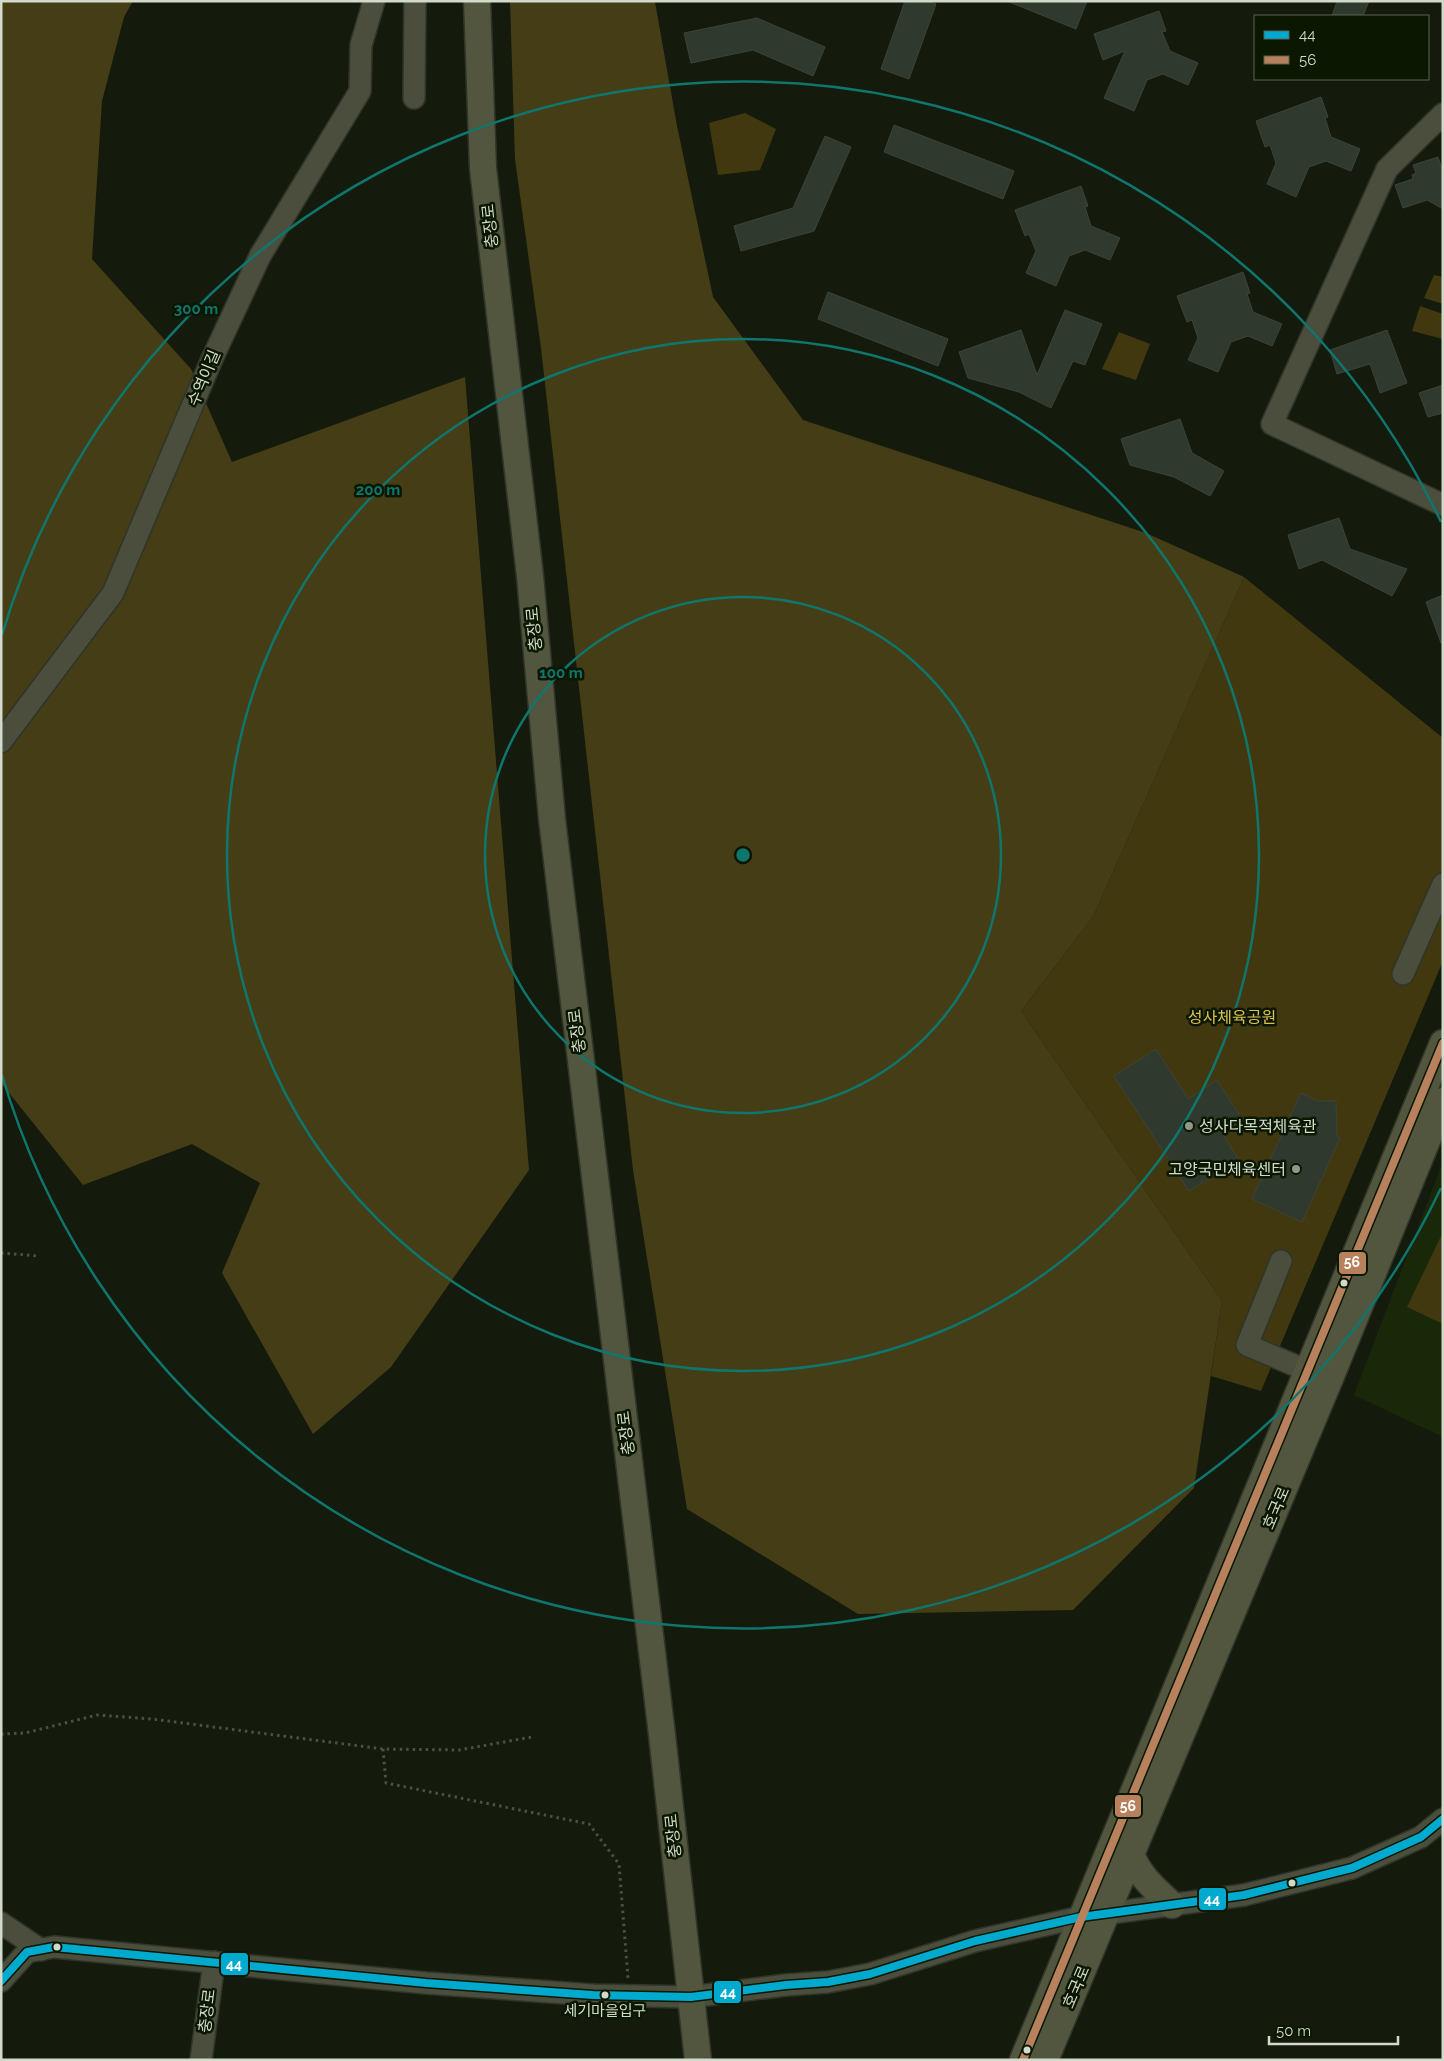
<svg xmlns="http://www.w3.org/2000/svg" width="1444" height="2061" viewBox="0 0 1444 2061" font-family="Raleway,'Noto Sans KR',sans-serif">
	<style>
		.built { fill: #1a280a }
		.green { fill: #413810 }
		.forest { fill: #453d16 }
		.building { fill: #30392e; stroke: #3c4439 }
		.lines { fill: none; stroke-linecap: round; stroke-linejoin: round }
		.minor-casing { stroke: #2f3528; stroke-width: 24 }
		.major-casing { stroke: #2f3528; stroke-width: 29 }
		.path { stroke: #4d5042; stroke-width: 3; stroke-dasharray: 2.5 4; stroke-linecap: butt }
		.minor { stroke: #4b4d3d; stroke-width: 21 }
		.major { stroke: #52563e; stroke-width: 26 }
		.bus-1-casing { stroke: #0b1701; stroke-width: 11 }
		.bus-2-casing { stroke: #0b1701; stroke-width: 11 }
		.bus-1 { stroke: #00a9ce; stroke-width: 8 }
		.bus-2 { stroke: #b6815c; stroke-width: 8 }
		.ring { fill: none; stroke: #0f766e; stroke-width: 2.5 }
		.poi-dot { fill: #909888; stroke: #0b1701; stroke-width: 2 }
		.bus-dot { fill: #d2dbcb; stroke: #0b1701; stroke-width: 2 }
		.labels { text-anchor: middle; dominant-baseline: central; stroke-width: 5; stroke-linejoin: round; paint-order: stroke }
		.bus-label { font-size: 15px; fill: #d2dbcb; stroke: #0b1701 }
		.street-label { font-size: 16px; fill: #d2dbcb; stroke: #0b1701 }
		.park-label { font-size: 16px; fill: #ddc051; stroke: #0b1701 }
		.poi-label { font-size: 16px; fill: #d2dbcb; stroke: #0b1701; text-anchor: start }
		.centre { fill: #0f766e; stroke: #0b1701; stroke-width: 2.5 }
		.ring-label { font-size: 15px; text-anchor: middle; font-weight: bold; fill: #0f766e; stroke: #0b1701; stroke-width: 5; stroke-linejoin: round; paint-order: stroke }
		.line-badge { stroke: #0b1701; stroke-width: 2 }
		.badge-label { font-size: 14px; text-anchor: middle; font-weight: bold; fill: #fff }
	</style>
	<rect width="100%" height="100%" fill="#141b0d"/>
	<path class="built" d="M1443,1162V1437L1354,1395Z"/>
	<g class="green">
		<path d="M745,113L776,129L760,170L718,175L709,123Z"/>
		<path d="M1434,275L1443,277V304L1424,298Z"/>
		<path d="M1420,306L1443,314V339L1412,331Z"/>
		<path d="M1119,332L1150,344L1136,380L1102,369Z"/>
		<path d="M1244,577L1443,738V961L1261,1391L1211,1376L1222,1301L1021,1011L1093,917Z"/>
		<path d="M1443,1232V1324L1407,1307Z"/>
	</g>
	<g class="forest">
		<path d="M1,1H133L124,17L102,101L92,259L191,369L232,462L465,377L529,1170L391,1367L313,1434L222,1273L260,1183L192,1144L83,1185L1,1083Z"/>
		<path d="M510,1L655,2L677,126L713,297L803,420L1146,533L1244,577L1093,917L1021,1011L1222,1301L1194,1488L1073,1610L858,1614L687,1509L633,1170L541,348L515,159Z"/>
	</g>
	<g class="building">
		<path d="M905,1H927L936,4L909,79L881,69Z"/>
		<path d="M1007,1H1087L1076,29Z"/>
		<path d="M1337,1H1369L1363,16H1332Z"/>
		<path d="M1159,11L1166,31L1162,32L1170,51L1198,63L1188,85L1163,74L1147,80L1134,111L1104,98L1125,51L1103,60L1094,34Z"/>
		<path d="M757,18L825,47L813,76L753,50L691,63L684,33Z"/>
		<path d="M1321,97L1328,117L1325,118L1331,137L1360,149L1351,171L1326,161L1309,167L1296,197L1267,184L1276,163L1270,145L1265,147L1256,121Z"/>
		<path d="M894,125L1014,171L1003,199L884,152Z"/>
		<path d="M825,136L851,147L814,231L741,251L734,226L793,208Z"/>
		<path d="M1438,157L1443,172V209L1427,200L1403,208L1395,185L1413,179L1412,175L1416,173L1413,165Z"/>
		<path d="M1081,186L1088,206L1085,207L1091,226L1120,238L1110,260L1085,250L1069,256L1056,286L1026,273L1036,251L1029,234L1025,236L1015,210Z"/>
		<path d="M1243,272L1250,293L1247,294L1253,312L1282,324L1272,346L1248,336L1231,342L1218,372L1188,360L1198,338L1192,320L1187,322L1177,296Z"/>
		<path d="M828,292L948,339L938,366L818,319Z"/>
		<path d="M1065,310L1102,324L1085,365L1073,361L1051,408L1019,392L968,378L959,352L1021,330L1037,375Z"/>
		<path d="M1387,330L1407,383L1380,393L1370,364L1337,374L1330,350Z"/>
		<path d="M1443,385V413L1428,417L1419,393Z"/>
		<path d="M1180,419L1192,453L1224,471L1210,496L1174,477L1130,465L1121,439Z"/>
		<path d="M1339,518L1350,549L1407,569L1392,596L1322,560L1299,569L1288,535Z"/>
		<path d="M1443,595V643H1441L1426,602Z"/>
		<path d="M1156,1049L1188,1099L1217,1080L1242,1119L1221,1132L1239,1160L1189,1191L1114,1076Z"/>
		<path d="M1301,1093L1318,1101H1336L1337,1136L1340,1138L1302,1222L1252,1199Z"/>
	</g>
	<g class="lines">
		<g class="minor-casing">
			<g id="minor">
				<path d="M414,98L415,1"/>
				<path d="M1443,114L1387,169L1272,424L1443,505"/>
				<path d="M1,742L113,593L212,359L260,256L360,91L361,45L374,1"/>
				<path d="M1403,974L1443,884"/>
				<path d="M1281,1261L1247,1345L1308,1371L1323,1374"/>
				<path d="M1,1923L41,1950"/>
				<path d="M1,1981L27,1952L54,1947L426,1983L593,1995L691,1997L786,1985L828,1982L870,1974L975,1941L1081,1917L1244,1895L1352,1868L1421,1837L1443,1819"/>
				<path d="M201,2060L214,1962"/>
			</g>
		</g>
		<g class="major-casing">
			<g id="major">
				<path d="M477,1L483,168L530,576L552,819L662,1735L698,2060"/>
				<path d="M1131,1854C1139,1876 1155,1889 1172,1905"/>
				<path d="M1023,2060L1443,1043"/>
				<path d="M1045,2060L1331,1376L1443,1101"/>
			</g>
		</g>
		<g class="path">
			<path d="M1,1253L38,1256"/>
			<path d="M1,1734L25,1733L97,1715L152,1719L383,1749L459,1750L532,1737"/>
			<path d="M383,1749L386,1783L589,1824L619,1864L628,1978"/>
		</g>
		<use href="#minor" class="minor"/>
		<use href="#major" class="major"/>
		<g class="bus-1-casing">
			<path id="bus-1" d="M1,1981L27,1952L54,1947L426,1983L593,1995L691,1997L786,1985L828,1982L870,1974L975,1941L1081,1917L1244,1895L1352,1868L1421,1837L1443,1819"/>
		</g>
		<g class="bus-2-casing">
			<path id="bus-2" d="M1023,2060L1443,1043"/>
		</g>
		<use href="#bus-1" class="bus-1"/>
		<use href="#bus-2" class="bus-2"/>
	</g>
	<g class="ring">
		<circle cx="743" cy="855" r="258"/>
		<circle cx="743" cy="855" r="516"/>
		<path d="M1441 1188A773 773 0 0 1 2 1075M2 635A773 773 0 0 1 1441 522"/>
	</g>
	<g class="poi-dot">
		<circle cx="1189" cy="1126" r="5"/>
		<circle cx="1296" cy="1169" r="5"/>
	</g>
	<g class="bus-dot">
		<circle cx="1344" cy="1283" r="4.5"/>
		<circle cx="1292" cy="1883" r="4.5"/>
		<circle cx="57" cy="1947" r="4.5"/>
		<circle cx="605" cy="1995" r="4.5"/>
		<circle cx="1027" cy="2050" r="4.5"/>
	</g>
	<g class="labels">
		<g class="bus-label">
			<text x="605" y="2011">세기마을입구</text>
		</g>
		<g class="street-label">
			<text transform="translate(490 226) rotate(-96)">충장로</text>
			<text transform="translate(204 378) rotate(-67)">수역이길</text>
			<text transform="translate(534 629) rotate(-95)">충장로</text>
			<text transform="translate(577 1031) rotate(-97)">충장로</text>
			<text transform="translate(626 1433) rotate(-97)">충장로</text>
			<text transform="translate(1276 1508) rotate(-67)">호국로</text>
			<text transform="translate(673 1836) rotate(-96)">충장로</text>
			<text transform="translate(1076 1987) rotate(-67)">호국로</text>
			<text transform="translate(207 2011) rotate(-83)">충장로</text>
		</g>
		<g class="park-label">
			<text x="1232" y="1017">성사체육공원</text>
		</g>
		<g class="poi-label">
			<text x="1199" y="1126">성사다목적체육관</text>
			<text x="1286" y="1169" text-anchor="end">고양국민체육센터</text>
		</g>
	</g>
	<circle cx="743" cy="855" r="8" class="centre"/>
	<g class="ring-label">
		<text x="196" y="314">300 m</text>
		<text x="378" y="495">200 m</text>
		<text x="561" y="678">100 m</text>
	</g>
	<g class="line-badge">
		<rect x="1338" y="1251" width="29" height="24" rx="5" fill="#b6815c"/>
		<rect x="1114" y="1794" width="28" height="24" rx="5" fill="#b6815c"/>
		<rect x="1198" y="1887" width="29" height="24" rx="5" fill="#00a9ce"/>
		<rect x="220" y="1952" width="29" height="24" rx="5" fill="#00a9ce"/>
		<rect x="713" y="1980" width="29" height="24" rx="5" fill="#00a9ce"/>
	</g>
	<g class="badge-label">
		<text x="1352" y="1267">56</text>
		<text x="1128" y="1811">56</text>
		<text x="1212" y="1904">44</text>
		<text x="234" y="1969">44</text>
		<text x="728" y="1997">44</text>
	</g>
	<rect width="1444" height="2061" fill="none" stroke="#d2dbcb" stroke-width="5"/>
	<rect x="1254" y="15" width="175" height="65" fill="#0b1701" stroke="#5b6552"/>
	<rect x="1264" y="31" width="25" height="8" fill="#00a9ce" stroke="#5b6552"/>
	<text x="1299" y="40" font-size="15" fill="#d2dbcb">44</text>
	<rect x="1264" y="56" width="25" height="8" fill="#b6815c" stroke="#5b6552"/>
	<text x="1299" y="65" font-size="15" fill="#d2dbcb">56</text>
	<path d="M1269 2036v8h129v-8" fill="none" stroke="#d2dbcb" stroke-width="2.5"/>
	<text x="1276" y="2036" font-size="15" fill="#d2dbcb" stroke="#0b1701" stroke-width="4" paint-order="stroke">50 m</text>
</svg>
